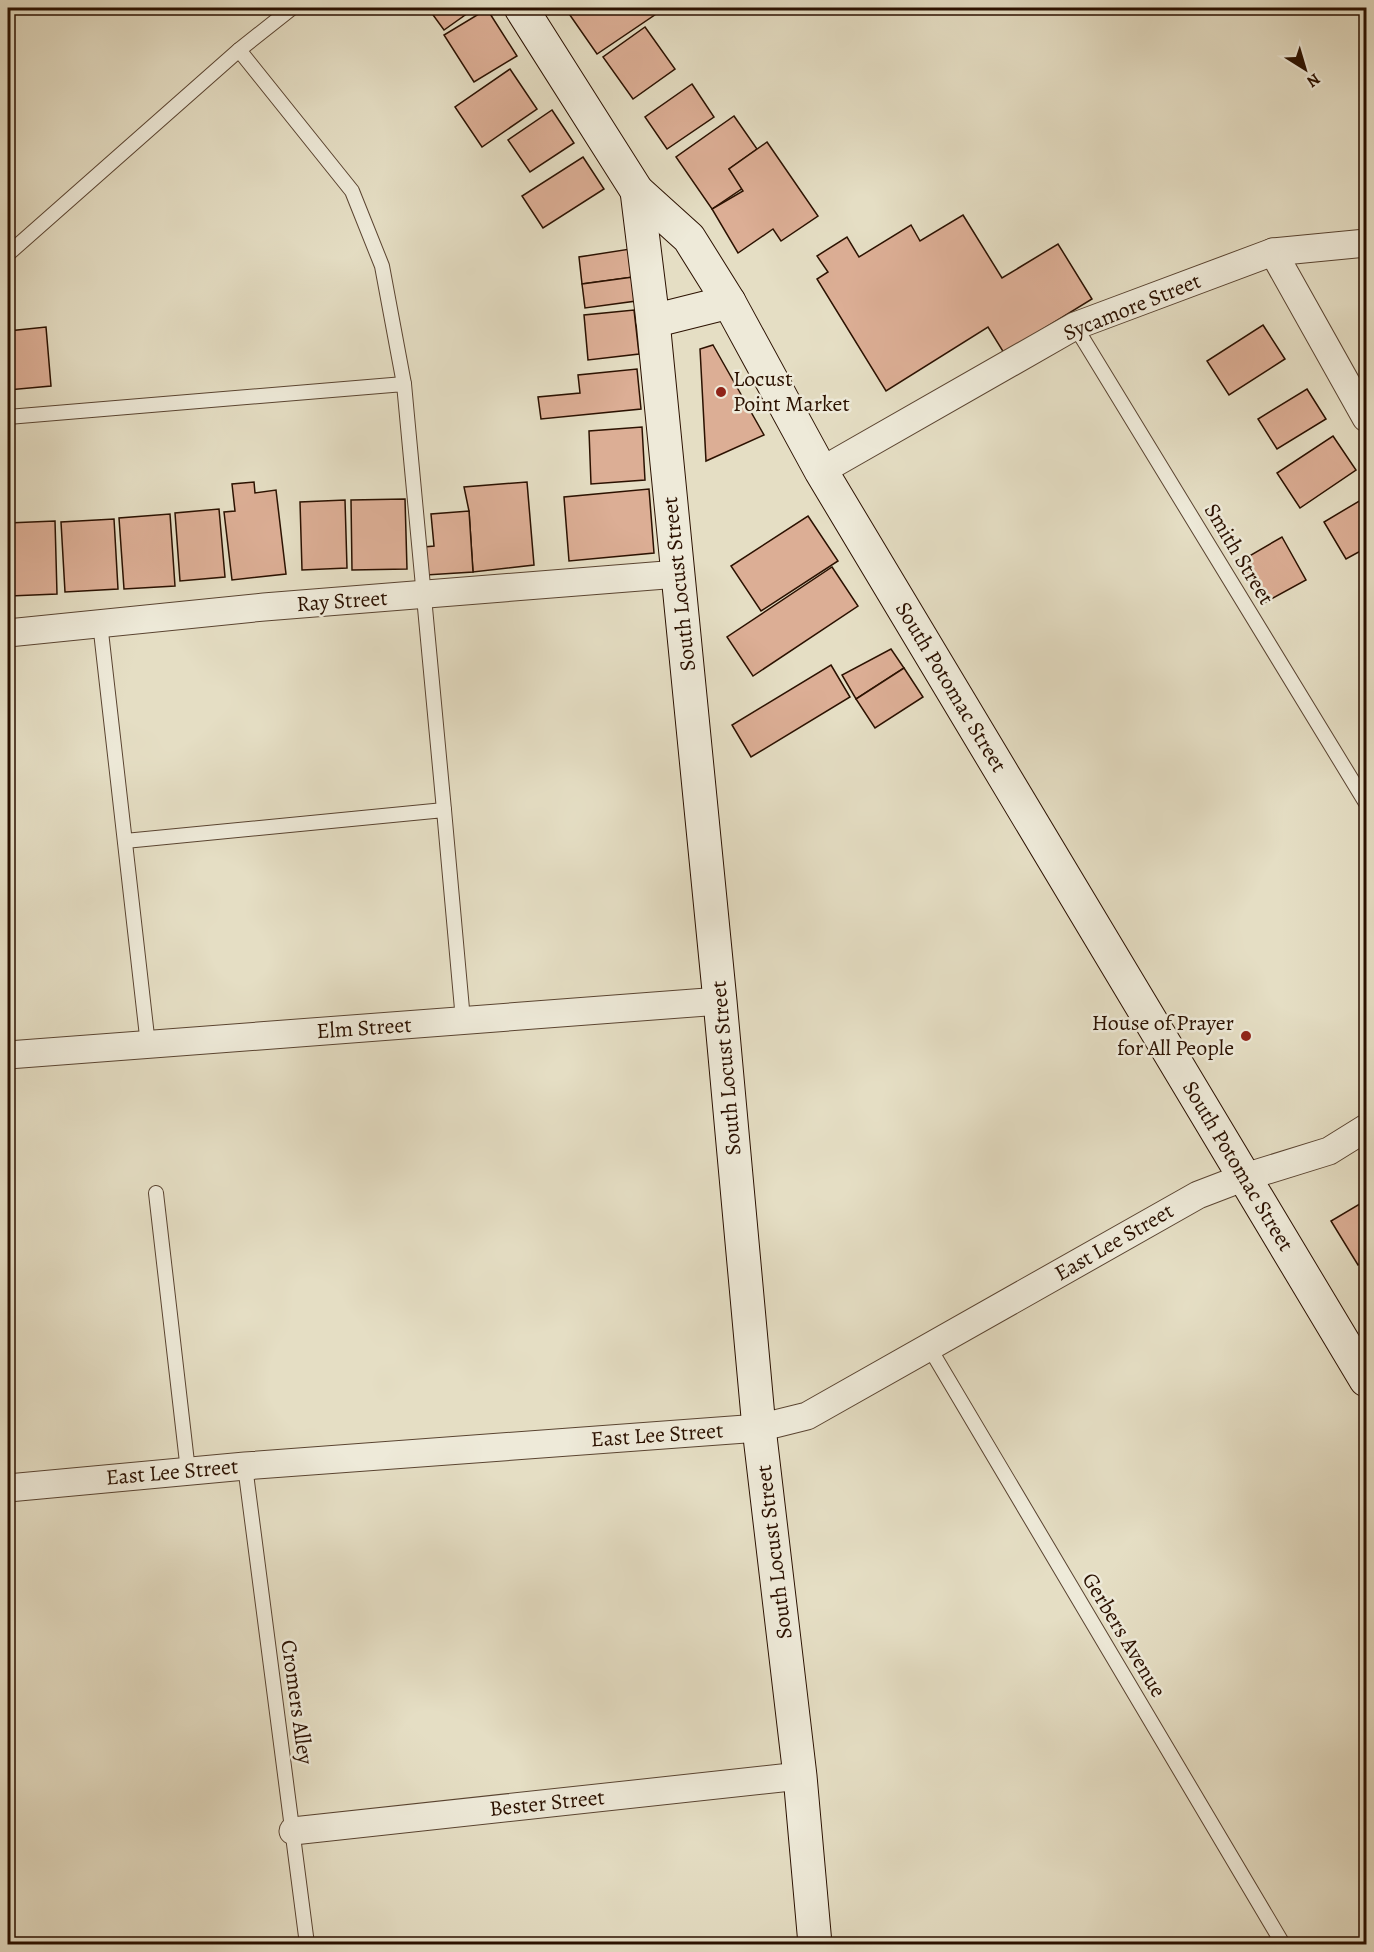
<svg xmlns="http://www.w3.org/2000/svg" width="1374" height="1952" viewBox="0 0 1374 1952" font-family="Alegreya,serif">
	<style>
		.building { fill: #dcae95; stroke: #2b1100; stroke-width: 1.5 }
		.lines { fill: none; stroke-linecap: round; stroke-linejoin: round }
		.service-casing { stroke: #5a4431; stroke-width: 16 }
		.minor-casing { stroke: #5a4431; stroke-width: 29 }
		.secondary-casing { stroke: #2b1100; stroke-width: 35 }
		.service { stroke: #eeead9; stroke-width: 14 }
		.minor { stroke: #eeead9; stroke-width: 27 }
		.secondary { stroke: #eeead9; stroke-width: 33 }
		.poi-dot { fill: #8f2418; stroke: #eeead9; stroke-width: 2 }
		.labels { text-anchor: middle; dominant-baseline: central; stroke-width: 5; stroke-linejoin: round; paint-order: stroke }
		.street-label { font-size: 22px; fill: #2b1100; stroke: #eeead9 }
		.poi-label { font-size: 22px; fill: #2b1100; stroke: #eeead9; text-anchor: start }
	</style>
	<rect width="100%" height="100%" fill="#e5dec4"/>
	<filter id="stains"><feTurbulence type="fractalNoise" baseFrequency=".00333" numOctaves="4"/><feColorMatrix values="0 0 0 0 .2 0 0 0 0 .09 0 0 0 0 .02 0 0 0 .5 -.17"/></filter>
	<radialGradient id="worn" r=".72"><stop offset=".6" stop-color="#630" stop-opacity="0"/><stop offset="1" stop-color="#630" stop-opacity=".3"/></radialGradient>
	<g class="building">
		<path d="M428,8H475L444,30Z"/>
		<path d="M565,8H665L597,54Z"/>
		<path d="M487,9L517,56L474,82L444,35Z"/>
		<path d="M645,27L675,69L633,99L603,57Z"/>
		<path d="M510,69L537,109L482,147L455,107Z"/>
		<path d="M692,84L714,117L667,149L645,117Z"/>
		<path d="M552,110L574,143L530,172L508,140Z"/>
		<path d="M734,116L757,149L729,169L743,188L712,209L676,157Z"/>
		<path d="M767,142L818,216L781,241L773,229L738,253L712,209L743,191L729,169Z"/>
		<path d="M583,157L604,189L543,228L522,196Z"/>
		<path d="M963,215L1002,278L1058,244L1092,299L1004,353L988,327L886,391L817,279L828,272L817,256L847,237L859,257L911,225L920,241Z"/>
		<path d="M630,249L633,277L582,284L579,257Z"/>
		<path d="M633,277L636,301L585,308L582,284Z"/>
		<path d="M634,310L639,354L588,360L584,315Z"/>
		<path d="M1263,325L1285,359L1229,395L1207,361Z"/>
		<path d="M46,327L51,386L8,390V331Z"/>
		<path d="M713,345L764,435L706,461L700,349Z"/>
		<path d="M637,369L641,409L541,419L538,397L580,393L578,375Z"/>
		<path d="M1307,389L1326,419L1277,449L1258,419Z"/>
		<path d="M642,427L645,480L591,484L589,431Z"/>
		<path d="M1333,436L1356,470L1300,508L1277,473Z"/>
		<path d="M254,482L255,493L276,490L286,574L232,580L224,512L235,511L232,484Z"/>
		<path d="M527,482L534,565L473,572L469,511L464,487Z"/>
		<path d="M649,489L654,553L569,561L564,497Z"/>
		<path d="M1366,497V548L1346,559L1324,522Z"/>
		<path d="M405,499L407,569L352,570L351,500Z"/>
		<path d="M345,500L347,568L302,570L300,502Z"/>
		<path d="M219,509L225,577L180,581L175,513Z"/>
		<path d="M469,511L473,572L426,575L424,547L434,546L431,514Z"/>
		<path d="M170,514L175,586L124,589L119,518Z"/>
		<path d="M808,516L838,561L761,611L731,566Z"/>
		<path d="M114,519L118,589L65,592L61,522Z"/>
		<path d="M55,521L57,594L10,596L8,523Z"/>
		<path d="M1282,537L1306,580L1262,604L1239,562Z"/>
		<path d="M832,567L858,606L753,676L727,637Z"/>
		<path d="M891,649L904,668L856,699L842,675Z"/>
		<path d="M831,665L850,697L751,757L732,725Z"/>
		<path d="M904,668L923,697L875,728L856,699Z"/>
		<path d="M1363,1202L1366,1208V1260L1358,1265L1331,1221Z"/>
	</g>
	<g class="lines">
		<g class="service-casing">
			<g id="service">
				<path d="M239,50L352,191L382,266L404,384"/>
				<path d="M8,254L239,50L292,8"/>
				<path d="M1075,326L1366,803"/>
				<path d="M8,417L404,384L444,810"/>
				<path d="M100,623L148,1045"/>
				<path d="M125,841L444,810L463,1020"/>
				<path d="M156,1193L188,1471"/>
				<path d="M929,1347L1283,1944"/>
				<path d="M245,1466L307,1944"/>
			</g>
		</g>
		<g class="minor-casing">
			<g id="minor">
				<path d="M1273,252L1366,418"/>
				<path d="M821,471L1075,326L1273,252L1366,243"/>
				<path d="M8,633L264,607L678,574"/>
				<path d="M8,1055L720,1001"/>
				<path d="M8,1488L245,1466L759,1428L807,1416L1198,1195L1245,1177L1329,1151L1366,1128"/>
				<path d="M293,1831L800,1776"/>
			</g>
		</g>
		<g class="secondary-casing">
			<g id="secondary">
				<path d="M521,8L637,191L689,238L729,302L821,471L1366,1380"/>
				<path d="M637,191L653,321L720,1001L759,1428L800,1776L815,1944"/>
				<path d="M653,321L729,302"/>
			</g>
		</g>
		<use href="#service" class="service"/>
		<use href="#minor" class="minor"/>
		<use href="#secondary" class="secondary"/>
	</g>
	<g class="poi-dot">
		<circle cx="721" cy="392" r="6"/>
		<circle cx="1246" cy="1036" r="6"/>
	</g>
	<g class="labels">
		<g class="street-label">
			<text transform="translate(1132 307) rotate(-22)">Sycamore Street</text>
			<text transform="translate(1239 554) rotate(59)">Smith Street</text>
			<text transform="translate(679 584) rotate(-96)">South Locust Street</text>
			<text transform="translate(342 601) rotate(-4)">Ray Street</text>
			<text transform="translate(951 687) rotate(59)">South Potomac Street</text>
			<text transform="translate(364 1028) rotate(-4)">Elm Street</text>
			<text transform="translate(726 1068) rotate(-95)">South Locust Street</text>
			<text transform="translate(1238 1166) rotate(59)">South Potomac Street</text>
			<text transform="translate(1114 1242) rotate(-30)">East Lee Street</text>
			<text transform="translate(657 1435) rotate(-4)">East Lee Street</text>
			<text transform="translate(172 1472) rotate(-5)">East Lee Street</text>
			<text transform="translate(774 1552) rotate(-97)">South Locust Street</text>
			<text transform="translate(1124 1635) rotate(59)">Gerbers Avenue</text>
			<text transform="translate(297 1702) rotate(82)">Cromers Alley</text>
			<text transform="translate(547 1803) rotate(-6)">Bester Street</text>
		</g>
		<g class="poi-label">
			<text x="733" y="379">Locust<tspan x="733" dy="25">Point Market</tspan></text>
			<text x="1234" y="1023" text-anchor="end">House of Prayer<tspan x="1234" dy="25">for All People</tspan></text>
		</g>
	</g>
	<rect width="1374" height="1952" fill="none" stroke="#e5dec4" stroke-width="30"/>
	<rect x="9" y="9" width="1356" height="1934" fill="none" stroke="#2b1100" stroke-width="3"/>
	<rect x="15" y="15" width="1344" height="1922" fill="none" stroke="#2b1100" stroke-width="1.5"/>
	<g transform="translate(1305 69) rotate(143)" stroke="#eeead9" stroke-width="4.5" paint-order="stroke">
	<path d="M0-4.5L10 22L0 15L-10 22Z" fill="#2b1100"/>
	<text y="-9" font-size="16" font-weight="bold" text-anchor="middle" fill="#2b1100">N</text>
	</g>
	<rect width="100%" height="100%" filter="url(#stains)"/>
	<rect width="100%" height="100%" fill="url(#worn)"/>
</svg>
